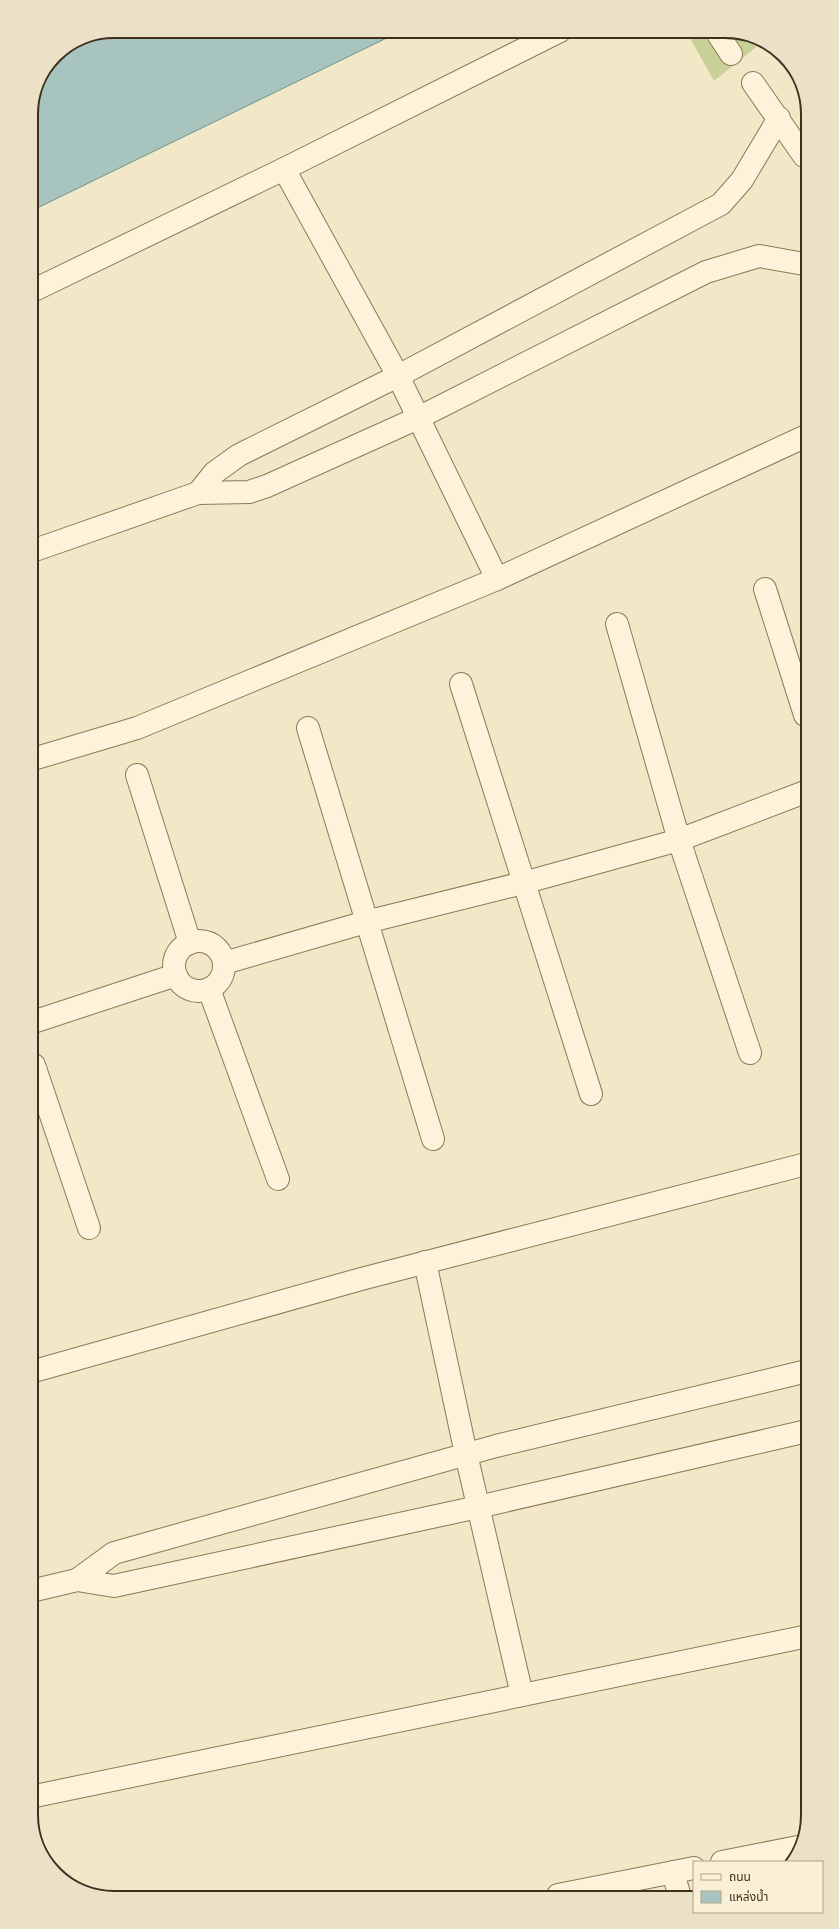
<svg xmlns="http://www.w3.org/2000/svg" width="839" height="1929" viewBox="0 0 839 1929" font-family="'Playfair Display','Noto Sans Thai',serif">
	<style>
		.green { fill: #c8d298 }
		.water { fill: #a7c5be; stroke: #6d958d }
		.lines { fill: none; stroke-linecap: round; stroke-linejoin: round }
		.minor-casing { stroke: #8f7859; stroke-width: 24 }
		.minor { stroke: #fcf3da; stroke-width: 22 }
		.rim { fill: none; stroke: #3e2f1e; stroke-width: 2 }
	</style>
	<rect width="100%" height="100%" fill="#f2e7c6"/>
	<path class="green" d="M686,31H730L761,43L714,81Z"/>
	<path class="water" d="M114,31H401L31,211V109L37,82L56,55L83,37Z"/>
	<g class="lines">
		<g class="minor-casing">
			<g id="minor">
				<path d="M716,31L731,54"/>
				<path d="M753,83L804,156"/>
				<path d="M284,169L398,376L497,579"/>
				<path d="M32,291L284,169L560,31"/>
				<path d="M198,493L214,473L239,455L398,376L721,204L742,180L779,118"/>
				<path d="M32,551L198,493L249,492L267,486L418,418L706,272L759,256L804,264"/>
				<path d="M765,589L805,715"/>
				<path d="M617,624L679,840L750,1053"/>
				<path d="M461,684L591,1094"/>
				<path d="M308,728L433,1139"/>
				<path d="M33,759L137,728L497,579L804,437"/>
				<path d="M137,775L190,943"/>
				<circle cx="199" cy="966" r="25"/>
				<path d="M224,963L366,922L523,883L679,840L805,792"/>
				<path d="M209,989L278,1179"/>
				<path d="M33,1022L176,975"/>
				<path d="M34,1065L89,1228"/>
				<path d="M425,1262L466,1454L522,1695"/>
				<path d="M34,1371L365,1278L806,1164"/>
				<path d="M807,1371L496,1446L114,1553L77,1580L114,1586L478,1507L807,1431"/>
				<path d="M35,1590L77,1580"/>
				<path d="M35,1796L808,1636"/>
				<path d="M722,1862L798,1847"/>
				<path d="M673,1872L679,1894"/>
				<path d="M558,1895L694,1868"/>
			</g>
		</g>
		<use href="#minor" class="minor"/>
	</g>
	<path d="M0 0H839V1929H0ZM114 38H725A76 76 0 0 1 801 114V1815A76 76 0 0 1 725 1891H114A76 76 0 0 1 38 1815V114A76 76 0 0 1 114 38Z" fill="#eae1c7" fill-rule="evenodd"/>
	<path class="rim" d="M114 38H725A76 76 0 0 1 801 114V1815A76 76 0 0 1 725 1891H114A76 76 0 0 1 38 1815V114A76 76 0 0 1 114 38Z"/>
	<rect x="693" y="1861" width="130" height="52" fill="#f9f0d6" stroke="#aea38c"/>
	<rect x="701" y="1874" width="20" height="6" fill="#fcf3da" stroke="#aea38c"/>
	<text x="729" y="1881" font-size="12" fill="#3e2f1e">ถนน</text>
	<rect x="701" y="1891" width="20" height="12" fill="#a7c5be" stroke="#aea38c"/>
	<text x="729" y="1901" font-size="12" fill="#3e2f1e">แหล่งน้ำ</text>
</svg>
